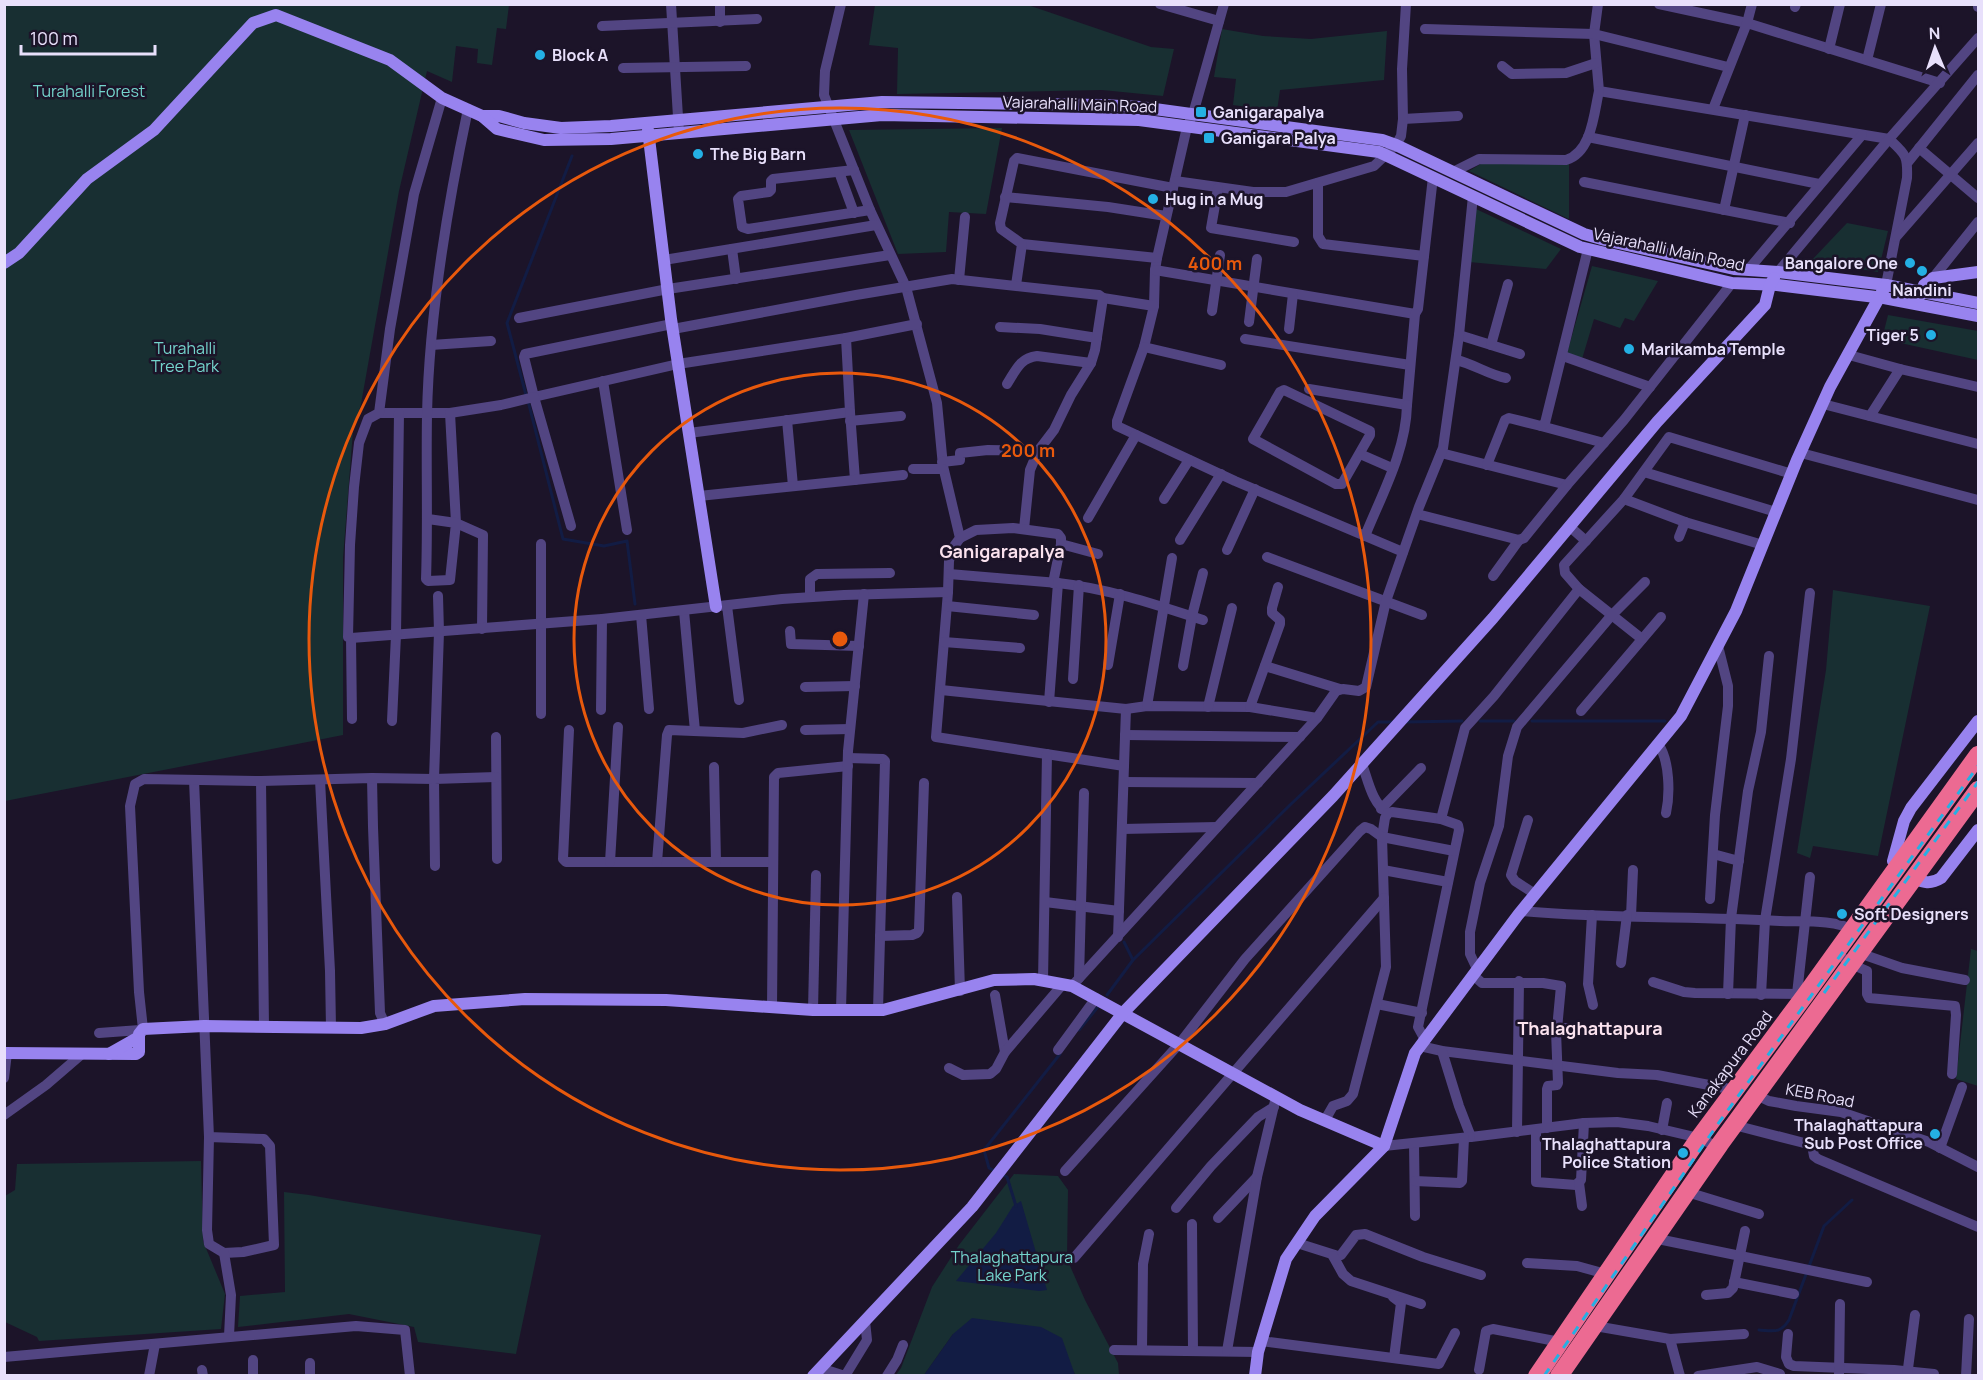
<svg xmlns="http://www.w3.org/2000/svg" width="1983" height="1380" viewBox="0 0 1983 1380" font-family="Manrope,sans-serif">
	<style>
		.green { fill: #182f32 }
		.water { fill: #121c44 }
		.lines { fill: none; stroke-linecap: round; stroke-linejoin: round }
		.stream { stroke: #121c44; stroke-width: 3 }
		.street { stroke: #524582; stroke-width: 10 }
		.secondary { stroke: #9883ef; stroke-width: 12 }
		.highway { stroke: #ec6a92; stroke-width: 18 }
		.rail { stroke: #24b0e4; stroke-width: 3; stroke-dasharray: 9 8; stroke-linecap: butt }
		.ring { fill: none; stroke: #e8590c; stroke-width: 3 }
		.poi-dot { fill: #24b0e4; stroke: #1c1429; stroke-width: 2 }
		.labels { text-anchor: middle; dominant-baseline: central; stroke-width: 5; stroke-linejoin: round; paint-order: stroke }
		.poi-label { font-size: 16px; font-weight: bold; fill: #e8e0fb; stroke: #1c1429; text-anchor: start }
		.park-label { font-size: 16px; fill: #74d4cc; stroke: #1c1429 }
		.street-label { font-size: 16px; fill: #e8e0fb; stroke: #1c1429 }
		.neighbourhood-label { font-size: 18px; font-weight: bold; fill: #fbe2ee; stroke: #1c1429 }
		.centre { fill: #e8590c; stroke: #1c1429; stroke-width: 3 }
		.ring-label { font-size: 18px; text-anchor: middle; font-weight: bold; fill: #e8590c; stroke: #1c1429; stroke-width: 5; stroke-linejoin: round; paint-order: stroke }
	</style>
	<rect width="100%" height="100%" fill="#1c1429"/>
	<g class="green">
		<path d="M1025,4L1151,47L1174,49L1163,96L1102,90L897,94L898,48L869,45L875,5Z"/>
		<path d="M5,5H509L506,29L497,28L492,65L477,63L478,49L456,46L452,82L427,71L399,191L361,404L353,431L343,558V735L5,801Z"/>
		<path d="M1222,29L1263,36L1311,39L1387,31L1384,80L1280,90L1277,111L1233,105L1236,79L1214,77Z"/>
		<path d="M1002,128L986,214L949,212L946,252L898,254L849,130Z"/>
		<path d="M1484,162L1569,164V219L1469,171Z"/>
		<path d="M1476,209L1561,249L1546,269L1469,262Z"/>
		<path d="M1847,223L1888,231L1878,272L1811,261Z"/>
		<path d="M1592,266L1658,281L1634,321L1625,318L1620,328L1594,319L1582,359L1567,353Z"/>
		<path d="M1888,315L1978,331V360L1882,339Z"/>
		<path d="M1833,590L1930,606L1878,856L1813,846L1810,858L1797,853L1826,670Z"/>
		<path d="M1971,949L1978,951V1086L1956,1079Z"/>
		<path d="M201,1161L203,1241L225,1294L221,1329L39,1341L37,1337L5,1322V1196L15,1190L17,1164Z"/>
		<path d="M1014,1174L1058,1176L1068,1190L1067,1259L1085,1300L1118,1363L1119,1375H1075L1074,1372L953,1334L924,1375L895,1376L901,1368L932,1287L959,1245Z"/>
		<path d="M284,1192L309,1195L541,1235L516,1354L418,1342L414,1327L349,1314L238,1327L240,1296L285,1292Z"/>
	</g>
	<g class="water">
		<path d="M1021,1201L1047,1290L1039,1291L956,1281L996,1233L1013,1206Z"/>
		<path d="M972,1318L1041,1327L1062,1338L1075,1375H924L953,1334Z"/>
	</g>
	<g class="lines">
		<g class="stream">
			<path d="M526,395L507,323L572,156"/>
			<path d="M528,401L563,539L604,546L627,541L635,604"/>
			<path d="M1480,721H1514"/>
			<path d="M1532,721H1665"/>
			<path d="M1404,722L1462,721"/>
			<path d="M1124,942L1133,960"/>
			<path d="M1107,995L1133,960L1290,805L1378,722H1394"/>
			<path d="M1079,1030L1097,1008"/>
			<path d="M997,1172L989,1168L984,1150L1060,1054"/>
			<path d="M1003,1175L1007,1177L1016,1206"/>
			<path d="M1759,1330C1774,1331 1780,1334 1789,1320L1824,1226L1852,1200"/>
		</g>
		<g class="street">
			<path d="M671,4L679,133"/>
			<path d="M720,4V22"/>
			<path d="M841,4L825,71L824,95L870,210L906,287L937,403L943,466L960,538L952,549L949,561L948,592L936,737L1124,766"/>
			<path d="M1160,4L1219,21"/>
			<path d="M1224,4L1193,114L1187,127L1157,258L1155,270L1154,306L1144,347L1117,421V426L1235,481L1403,552"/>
			<path d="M1598,4L1594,34L1599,91L1889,139C1905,154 1908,155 1907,178L1886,285"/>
			<path d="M1659,4L1747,23L1940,83"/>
			<path d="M1978,4V7"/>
			<path d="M1795,7L1796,4"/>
			<path d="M602,26L757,19"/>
			<path d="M1425,29L1594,34L1728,67"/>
			<path d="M1829,49L1840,4"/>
			<path d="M1867,60L1881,4"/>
			<path d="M1502,66L1512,74L1566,73L1596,63"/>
			<path d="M623,68L746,66"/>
			<path d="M1713,109L1747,23L1752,4"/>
			<path d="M1403,119L1458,116"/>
			<path d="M1588,137L1819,184"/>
			<path d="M1919,148L1978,198"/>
			<path d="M1908,162L1978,75"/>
			<path d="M854,170L773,179L771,181V190L769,192L741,196L738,199L742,227L748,229L870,210"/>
			<path d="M839,172L854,213"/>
			<path d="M1453,172L1479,159L1566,160C1592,152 1594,113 1599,91"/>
			<path d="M1175,181L1253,192H1286L1374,166L1396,145L1401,136L1403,119L1402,69L1406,4"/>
			<path d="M1584,182L1790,223"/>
			<path d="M1318,183V236L1323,244L1424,256"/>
			<path d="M1218,188L1211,228L1294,242"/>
			<path d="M1005,197L1108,207L1166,216"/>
			<path d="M1724,210L1745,115"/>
			<path d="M1896,237L1978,143"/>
			<path d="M1022,244L1157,258"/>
			<path d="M732,249L736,279"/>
			<path d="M664,260L876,225"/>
			<path d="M1155,270L1415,314L1418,309L1433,177"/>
			<path d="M1748,270L1862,135"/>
			<path d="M1778,272L1889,139L1978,38"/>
			<path d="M1933,278L1978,222"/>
			<path d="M959,280L965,217"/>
			<path d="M1016,285L1022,244L1001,229L1000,223L1014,161L1017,158L1173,188"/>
			<path d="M1103,298L1154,306"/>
			<path d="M1212,311L1220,255"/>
			<path d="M519,318L668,289L890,255"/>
			<path d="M1249,322L1257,259"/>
			<path d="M672,324L525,354L524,357L534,397L678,364L846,338L850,412L689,433"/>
			<path d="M1000,327L1040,329L1097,338"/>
			<path d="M673,329L856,295L952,279L1099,295L1103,298L1095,350L1091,363L1071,395L1054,430L1038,451L1030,470L1024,529"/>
			<path d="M1289,329L1293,294"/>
			<path d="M1459,335L1520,354"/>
			<path d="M846,338L917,324"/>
			<path d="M1245,339L1410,365"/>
			<path d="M431,345L491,341"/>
			<path d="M1491,345L1508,284"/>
			<path d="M1144,347L1221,365"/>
			<path d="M1849,355L1900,369L1978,387"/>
			<path d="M1563,356L1650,387"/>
			<path d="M1456,360C1474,364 1489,375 1506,378"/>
			<path d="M603,381L627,530"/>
			<path d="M1007,384C1016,370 1020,358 1037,356L1091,363"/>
			<path d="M1309,389L1407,405L1415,314"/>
			<path d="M1284,390L1370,431V435L1342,484H1336L1253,439L1280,392Z"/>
			<path d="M1823,404L1978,444"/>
			<path d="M850,412L855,480"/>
			<path d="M379,413H450L456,523L483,535L482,629"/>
			<path d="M450,413L501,405L534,397L571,526"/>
			<path d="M1870,416L1900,369"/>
			<path d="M787,420L793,486"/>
			<path d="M850,421L901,416"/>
			<path d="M1541,426L1604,443"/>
			<path d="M1441,453L1567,485"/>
			<path d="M1801,453L1978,500"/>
			<path d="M1360,454L1392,468"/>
			<path d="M942,462L960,460V453L988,450L1038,451"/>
			<path d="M1487,465L1505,420L1509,418L1541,426L1545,423L1588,249"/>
			<path d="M913,469H943"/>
			<path d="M1644,472L1776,512"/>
			<path d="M699,496L903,475"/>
			<path d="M1164,499L1189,460"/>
			<path d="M1624,499L1685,522L1763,545"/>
			<path d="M1417,514L1519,540L1524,538L1567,485L1624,420L1732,283"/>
			<path d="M1088,518L1136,435"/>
			<path d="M428,519L456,523L450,580L428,581L426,579C428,524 426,470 427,415C429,314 447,208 468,109"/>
			<path d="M1569,526L1586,541"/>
			<path d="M1365,536C1382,494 1406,451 1407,405"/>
			<path d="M1679,537L1685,522"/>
			<path d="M960,538L976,530L1013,528L1058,534L1061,538V544L1053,583"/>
			<path d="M1180,540L1221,474"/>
			<path d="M541,544V714"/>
			<path d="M1061,544L1098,554"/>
			<path d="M1227,550L1255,489"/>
			<path d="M1267,557L1422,615"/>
			<path d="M949,574L1058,583L1049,702"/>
			<path d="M1493,576L1519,540"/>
			<path d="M1058,583C1110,589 1154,604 1203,620"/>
			<path d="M1579,589L1565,573L1564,565L1624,499L1669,437L1792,474"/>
			<path d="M810,597V579L817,574L890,573"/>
			<path d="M727,606L739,700"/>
			<path d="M947,606L1034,615"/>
			<path d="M684,611L695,731"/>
			<path d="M641,615L649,709"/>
			<path d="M790,631L791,644L859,646"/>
			<path d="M351,638L602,619L782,599L844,595L948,592"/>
			<path d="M944,642L1020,648"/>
			<path d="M1108,665L1120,594"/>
			<path d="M1183,666L1192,616L1203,573"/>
			<path d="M1265,666L1340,689"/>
			<path d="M1073,679L1079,585"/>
			<path d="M805,687L855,686"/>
			<path d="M941,690L1126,709L1147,706L1250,707L1317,718"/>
			<path d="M1147,706L1172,558"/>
			<path d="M1208,707L1232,608"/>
			<path d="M1250,707L1280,624V620L1272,613V608L1278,587"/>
			<path d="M601,710L602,619"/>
			<path d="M1581,711L1661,617"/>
			<path d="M352,719L351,638L348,637L350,545L354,487L359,443L368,419L379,413L390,329L414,194L442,98"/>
			<path d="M392,721L396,635L399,413"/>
			<path d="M569,730L563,859L566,862H773"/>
			<path d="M805,730L850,729"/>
			<path d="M1125,735L1300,737"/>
			<path d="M496,737L497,859"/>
			<path d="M1658,744C1670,760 1670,795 1666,813"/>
			<path d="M848,758L883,759L885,761L878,1010"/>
			<path d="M1362,764C1368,780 1372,804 1388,813L1392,812L1441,819L1458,825L1459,830L1418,1027L1425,1040"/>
			<path d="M714,767L716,862"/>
			<path d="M372,778L373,827L380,1013L385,1024"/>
			<path d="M194,780L209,1137L207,1230L209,1244L224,1253L243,1252L274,1245L270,1146L264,1139L209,1137"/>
			<path d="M320,780L330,971L331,1028"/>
			<path d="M261,781L264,1027"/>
			<path d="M1124,782L1258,783"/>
			<path d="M1381,809L1421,768"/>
			<path d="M1441,819L1465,728L1494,696L1579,589L1642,639"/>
			<path d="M1528,820L1511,875L1515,881L1535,894"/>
			<path d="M1122,829L1217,827"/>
			<path d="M1713,854L1739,861"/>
			<path d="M610,862L618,727"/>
			<path d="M657,862L667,735L669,730L743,733L782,725"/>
			<path d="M435,866L434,779L496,777"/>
			<path d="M1383,870L1448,882"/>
			<path d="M957,897L960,991"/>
			<path d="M1710,899L1715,815L1728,706V686L1718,646"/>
			<path d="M1045,902L1119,911"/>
			<path d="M1522,911C1607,919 1694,916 1780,921C1799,922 1836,919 1852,930"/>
			<path d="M1592,915L1588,984L1593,1005"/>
			<path d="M1631,916L1633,870"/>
			<path d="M880,936L912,935L917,933L919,930L924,783"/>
			<path d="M1118,937L1126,709"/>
			<path d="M1835,952L1851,964L1867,971V994L1869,998L1955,1006L1956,1015L1952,1074"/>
			<path d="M1859,953L1902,968L1965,980"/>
			<path d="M1621,963L1627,915"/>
			<path d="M1477,969L1470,954V932L1480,883L1499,826L1508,756L1517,727L1611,616L1645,582"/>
			<path d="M1473,975L1482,983H1543L1561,986L1557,1029"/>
			<path d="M1079,978L1084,793"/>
			<path d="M1043,981L1047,754"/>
			<path d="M1653,982L1684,992L1695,993L1806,994"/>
			<path d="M1072,986L1317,718L1336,691L1343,689L1359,691L1366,687L1386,601L1419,507L1443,448L1459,335L1473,196"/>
			<path d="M1728,994L1731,918L1748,791L1761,732L1769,656"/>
			<path d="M1797,994L1810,877"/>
			<path d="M995,995L1005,1052"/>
			<path d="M1761,995L1765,920L1791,759L1810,593"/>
			<path d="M1377,1004L1422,1013"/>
			<path d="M772,1008L774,777L778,773L848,766"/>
			<path d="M813,1010L816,875"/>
			<path d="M841,1010L848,751L864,594"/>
			<path d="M143,1029L139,992L130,806L135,784L144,779L261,781L372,778L434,779L439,632L438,596"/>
			<path d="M99,1033L140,1030"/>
			<path d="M1420,1046L1442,1051L1618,1073L1657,1075L1735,1090"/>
			<path d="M1058,1050L1096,998"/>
			<path d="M1442,1051L1459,1106L1471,1137L1584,1123L1617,1122L1648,1126L1699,1138L1718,1147"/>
			<path d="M949,1068L963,1075L990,1074L996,1069L1005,1052L1063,984"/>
			<path d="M4,1078L7,1053"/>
			<path d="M1756,1095L1769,1101L1796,1106L1841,1112L1929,1142L1978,1167"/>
			<path d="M4,1115L46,1085L82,1054"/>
			<path d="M1325,1120L1333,1106L1347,1101L1353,1094L1386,967L1382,837L1385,818L1388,813"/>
			<path d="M1734,1125L1812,1145L1814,1156L1818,1159L1978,1227"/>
			<path d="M1547,1128V1089L1548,1086L1557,1085L1558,1083L1556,1031L1559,1028H1578"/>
			<path d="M1536,1130V1182L1576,1185L1581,1180L1584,1123"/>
			<path d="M1662,1130L1667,1103"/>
			<path d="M1517,1132L1519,981"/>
			<path d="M1414,1143L1415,1216"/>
			<path d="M1384,1146L1470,1137"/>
			<path d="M1940,1148L1962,1087"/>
			<path d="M1065,1171L1180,1043L1245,959L1360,831L1365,827L1371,829L1382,837L1454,851"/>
			<path d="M1415,1181L1460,1183L1462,1181L1464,1138"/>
			<path d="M1579,1183L1582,1206"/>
			<path d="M1687,1192L1759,1214"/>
			<path d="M1176,1208L1211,1166L1258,1117L1274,1107"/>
			<path d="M1218,1218L1257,1177"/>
			<path d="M1192,1224L1193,1351"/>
			<path d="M1653,1238L1867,1282"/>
			<path d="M1297,1243L1338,1256L1341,1255L1356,1235L1365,1234L1423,1257L1481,1275"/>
			<path d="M224,1253L231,1295L229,1336"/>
			<path d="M1333,1256L1343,1274L1351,1281L1421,1304"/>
			<path d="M1074,1258L1384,898"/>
			<path d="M1527,1263L1577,1266L1606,1274"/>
			<path d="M1734,1282L1794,1294"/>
			<path d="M1706,1295L1728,1293L1733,1288L1745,1231"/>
			<path d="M1393,1297L1401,1303L1394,1358"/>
			<path d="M1595,1326L1670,1339L1744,1334"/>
			<path d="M1788,1334L1786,1357L1789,1364L1794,1366L1894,1370L1934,1374"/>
			<path d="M1670,1339L1680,1376"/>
			<path d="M1261,1341L1439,1364L1455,1333"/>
			<path d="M1114,1350L1258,1352"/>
			<path d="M1142,1350L1143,1264L1149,1234"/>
			<path d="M1227,1351L1257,1177L1276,1097"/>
			<path d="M4,1357L356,1326L405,1330L410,1376"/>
			<path d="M253,1360V1376"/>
			<path d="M310,1363V1376"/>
			<path d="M820,1368L845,1376L867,1340L865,1321"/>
			<path d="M202,1370L203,1376"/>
			<path d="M1479,1370L1486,1331L1493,1329L1560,1342"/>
			<path d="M149,1376L155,1344"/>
			<path d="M887,1376L897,1360L903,1345"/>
			<path d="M1698,1376L1757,1367L1780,1374"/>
			<path d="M1839,1376L1840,1304"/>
			<path d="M1907,1376L1915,1315"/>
			<path d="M1966,1376L1969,1319"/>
		</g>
		<g class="secondary">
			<path d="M482,116H499L524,123L561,128L611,126L882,102L1101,105L1140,107L1382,140L1396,145L1584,234L1605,240L1734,269L1778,272L1886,285L1978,303"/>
			<path d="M648,130L671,319L716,607"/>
			<path d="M4,263L19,253L87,179L154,130L253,23L276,15L390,60L442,98L482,116L497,129L544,140L611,139L882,115L1139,120L1379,152L1580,247L1732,283L1777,285L1884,298L1978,316"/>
			<path d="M1919,297L1924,285L1933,278L1978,272"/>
			<path d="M1898,867L1893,861L1904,821L1911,808L1978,721"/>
			<path d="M1912,878C1923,882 1930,885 1941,878L1978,830"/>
			<path d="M4,1053L136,1054L139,1052V1034L143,1029L204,1026L361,1028L385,1024L434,1006L525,999L666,1000L813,1010H883L994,980L1034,979L1072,986L1300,1110L1384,1146L1415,1053L1518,915L1681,716L1736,611L1797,460L1830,387L1886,285"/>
			<path d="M109,1054L139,1037"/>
			<path d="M813,1376L972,1207L1123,1013L1333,796L1493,618L1657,422L1765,305L1770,285L1774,278"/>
			<path d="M1255,1376L1258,1352L1286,1259L1315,1216L1384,1146"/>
		</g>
		<g class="highway">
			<path d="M1537,1376L1699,1138L1806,994L1978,755"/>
			<path d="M1559,1376L1720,1144L1978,790"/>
		</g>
		<g class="rail">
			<path d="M1824,993L1978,782"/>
			<path d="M1544,1376L1720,1121L1978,766"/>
		</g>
	</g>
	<g class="ring">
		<circle cx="840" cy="639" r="266"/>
		<circle cx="840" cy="639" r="531"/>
	</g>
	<g class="poi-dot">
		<circle cx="540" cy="55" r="6"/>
		<rect x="1195" y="106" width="12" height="12" rx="3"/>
		<rect x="1203" y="132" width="12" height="12" rx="3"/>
		<circle cx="698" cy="154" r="6"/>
		<circle cx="1153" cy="199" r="6"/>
		<circle cx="1910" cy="263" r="6"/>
		<circle cx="1922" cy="271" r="6"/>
		<circle cx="1931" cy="335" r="6"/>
		<circle cx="1629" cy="349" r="6"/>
		<circle cx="1842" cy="914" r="6"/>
		<circle cx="1935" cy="1134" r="6"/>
		<circle cx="1683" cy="1153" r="6"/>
	</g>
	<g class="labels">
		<g class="poi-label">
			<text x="552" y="55">Block A</text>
			<text x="1213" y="112">Ganigarapalya</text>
			<text x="1221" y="138">Ganigara Palya</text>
			<text x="710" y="154">The Big Barn</text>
			<text x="1165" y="199">Hug in a Mug</text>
			<text x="1898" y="263" text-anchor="end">Bangalore One</text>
			<text x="1922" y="290" text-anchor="middle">Nandini</text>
			<text x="1919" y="335" text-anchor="end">Tiger 5</text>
			<text x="1641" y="349">Marikamba Temple</text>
			<text x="1854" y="914">Soft Designers</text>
			<text x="1923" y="1125" text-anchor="end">Thalaghattapura<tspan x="1923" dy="18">Sub Post Office</tspan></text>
			<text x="1671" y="1144" text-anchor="end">Thalaghattapura<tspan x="1671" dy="18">Police Station</tspan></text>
		</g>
		<g class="park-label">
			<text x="89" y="91">Turahalli Forest</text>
			<text x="185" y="348">Turahalli<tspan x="185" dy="18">Tree Park</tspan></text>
			<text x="1012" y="1257">Thalaghattapura<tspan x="1012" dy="18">Lake Park</tspan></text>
		</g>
		<g class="street-label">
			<text transform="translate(1080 104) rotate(2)">Vajarahalli Main Road</text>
			<text transform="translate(1669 249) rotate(12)">Vajarahalli Main Road</text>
			<text transform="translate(1730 1064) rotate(-53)">Kanakapura Road</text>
			<text transform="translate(1820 1095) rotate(11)">KEB Road</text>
		</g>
		<g class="neighbourhood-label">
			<text x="1002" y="551">Ganigarapalya</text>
			<text x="1590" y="1028">Thalaghattapura</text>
		</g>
	</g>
	<circle cx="840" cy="639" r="9" class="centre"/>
	<g class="ring-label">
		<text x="1215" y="270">400 m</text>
		<text x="1028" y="457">200 m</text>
	</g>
	<rect width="1983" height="1380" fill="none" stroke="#e8e0fb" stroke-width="12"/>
	<g transform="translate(1935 48) rotate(358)" stroke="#1c1429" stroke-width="4.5" paint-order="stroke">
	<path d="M0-4.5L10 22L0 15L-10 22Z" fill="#e8e0fb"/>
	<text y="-9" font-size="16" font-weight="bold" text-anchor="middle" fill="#e8e0fb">N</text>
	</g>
	<path d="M21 45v9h134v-9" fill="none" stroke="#e8e0fb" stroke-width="3"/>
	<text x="30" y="45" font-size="18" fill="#e8e0fb" stroke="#1c1429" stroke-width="4.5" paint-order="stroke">100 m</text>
</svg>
